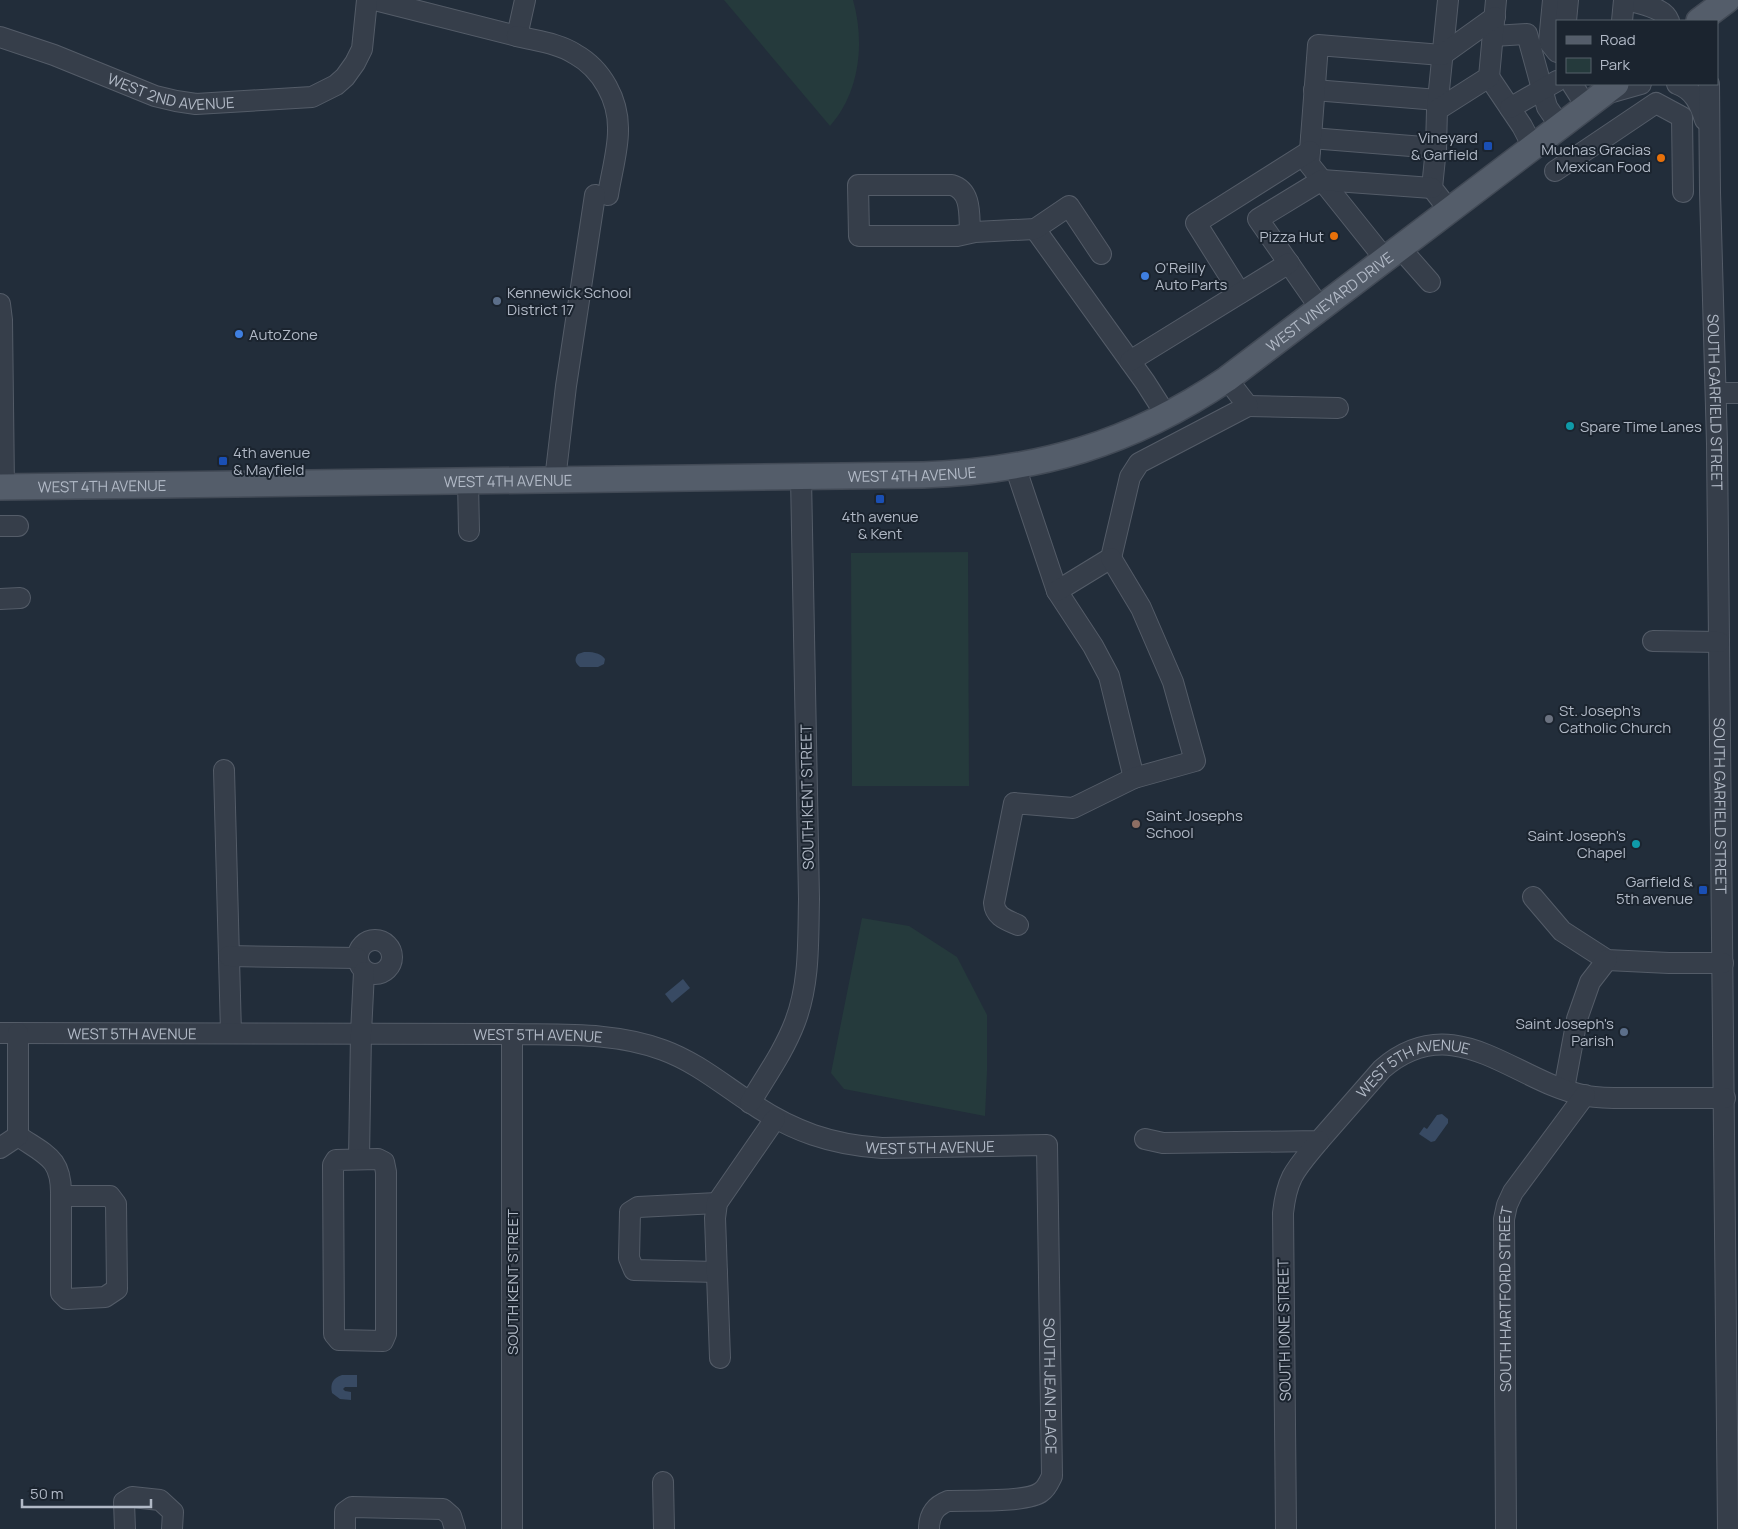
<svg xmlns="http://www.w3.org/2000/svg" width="1738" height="1529" viewBox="0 0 1738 1529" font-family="Manrope,sans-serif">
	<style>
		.green { fill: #253a3c }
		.water { fill: #384a63 }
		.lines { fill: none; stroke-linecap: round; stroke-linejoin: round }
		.minor-casing { stroke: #545c68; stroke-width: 22 }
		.major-casing { stroke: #424a56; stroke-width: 28 }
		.minor { stroke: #363e4a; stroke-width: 20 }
		.major { stroke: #545d6a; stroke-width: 25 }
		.transit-dot { fill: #1a4fb4; stroke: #1b242f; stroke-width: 2 }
		.food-dot { fill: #e8710a; stroke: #1b242f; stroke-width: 2 }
		.shop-dot { fill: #3f7fe0; stroke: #1b242f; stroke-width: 2 }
		.service-dot { fill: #5c6f8a; stroke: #1b242f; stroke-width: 2 }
		.culture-dot { fill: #0f9aa8; stroke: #1b242f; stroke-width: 2 }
		.worship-dot { fill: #6b7280; stroke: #1b242f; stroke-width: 2 }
		.education-dot { fill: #8d6e63; stroke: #1b242f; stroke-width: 2 }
		.labels { text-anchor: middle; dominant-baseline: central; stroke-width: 4; stroke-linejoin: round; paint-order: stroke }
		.street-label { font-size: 15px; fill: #b1b9c6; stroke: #1b242f }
		.poi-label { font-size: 15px; fill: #b1b9c6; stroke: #1b242f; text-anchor: start }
	</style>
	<rect width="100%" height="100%" fill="#222d3a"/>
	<g class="green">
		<path d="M724,0H853C865,42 860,92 830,126Z"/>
		<path d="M968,552L969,786H852L851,553Z"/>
		<path d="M862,918L909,926L957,957L987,1015V1071L985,1116L844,1089L831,1073Z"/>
	</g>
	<g class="water">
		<path d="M584,652C591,652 600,652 605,659L604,664L598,667H580C575,663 574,659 578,654Z"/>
		<path d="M683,979L690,988L672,1003L665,994Z"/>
		<path d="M1442,1114L1448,1119V1123L1435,1141L1431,1142L1419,1134L1424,1127L1427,1129L1437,1115Z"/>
		<path d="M342,1375H357V1387H345L343,1389L345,1391L351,1392V1400L340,1399L332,1393C330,1383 333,1378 342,1375Z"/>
	</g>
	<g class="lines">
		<g class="minor-casing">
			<g id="minor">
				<path d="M375,0L517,36L525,0"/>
				<path d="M1553,0L1549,42L1557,52"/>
				<path d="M1626,0C1640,4 1664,7 1669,21"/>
				<path d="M1566,21L1568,0"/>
				<path d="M1622,21L1624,0"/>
				<path d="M517,36C536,41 558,43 575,54C602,69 619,100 618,131C618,151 611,175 608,195"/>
				<path d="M1493,36L1527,34L1547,107L1560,126"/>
				<path id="s1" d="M0,37L54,55L155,96L176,101L196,104L312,97L336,85L345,77L355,63L362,49L367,0"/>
				<path d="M1489,77L1522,126L1533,147"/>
				<path d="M1572,84L1586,106"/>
				<path d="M1677,84C1694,90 1700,104 1705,120"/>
				<path id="s2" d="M1709,84L1710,192L1717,444L1728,1529"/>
				<path d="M1314,90L1438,100"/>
				<path d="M1602,95L1641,84"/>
				<path d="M1510,108L1557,81"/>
				<path d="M1437,110L1448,0"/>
				<path d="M1311,138L1436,148"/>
				<path d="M1555,171L1656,103L1682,117L1683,192"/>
				<path d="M1449,210L1432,188L1436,148L1437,110L1489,77L1496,0"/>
				<path d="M1035,229L1145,382L1166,415"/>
				<path d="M970,232C969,215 972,191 952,185H858L859,236H957L975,232L1035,229L1069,206L1101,254"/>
				<path d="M1400,248L1430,282"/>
				<path d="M1385,259L1309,164L1318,45L1442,55L1495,17"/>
				<path d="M1240,293L1196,223L1310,151"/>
				<path d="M0,304L2,320L4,487"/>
				<path d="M1320,308L1258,219L1322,180L1432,188"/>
				<path d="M1130,361L1289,263"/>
				<path d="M1716,393H1738"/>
				<path d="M1248,406L1338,408"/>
				<path d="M1015,466L1057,591L1093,646L1109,676L1134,778"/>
				<path d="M555,480L566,386L595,195"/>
				<path d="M468,481L469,531"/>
				<path d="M0,526H18"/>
				<path d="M1057,591L1111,558L1130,477L1139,463L1248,406L1227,379"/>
				<path d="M0,599L20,598"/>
				<path d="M1653,641L1719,642"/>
				<path d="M224,770L231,1033"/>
				<path d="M1533,897L1562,931L1607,960L1669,963H1723"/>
				<path d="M1018,925C1007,920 995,917 994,903L1014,803L1073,808L1134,778L1195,761L1173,682L1141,608L1111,558"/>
				<circle cx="375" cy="957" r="17"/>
				<path d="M229,956L357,958"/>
				<path id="s3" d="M0,1033L512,1034C563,1035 615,1032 663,1050C696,1062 722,1084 751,1103C792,1131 832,1145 882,1148L1047,1145L1052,1476C1049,1482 1047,1488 1041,1492C1027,1503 968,1500 948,1501C935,1506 929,1515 929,1529"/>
				<path d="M1564,1089L1577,1019L1590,982L1607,960"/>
				<path d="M750,1103C766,1076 784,1051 795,1022C810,983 808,940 809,899L801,477"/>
				<path d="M18,1136C46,1155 62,1158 61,1196V1293L67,1299L105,1297L117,1289L116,1204L110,1196H61"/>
				<path id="s4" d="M1145,1139L1163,1143L1319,1141L1382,1069C1455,1006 1515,1083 1587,1096C1606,1099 1625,1098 1644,1098C1671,1098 1698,1098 1725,1098"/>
				<path d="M0,1148L18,1136V1033"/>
				<path d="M359,1159L361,1033L364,972"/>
				<path d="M378,1159L384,1162L386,1172V1334L383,1341L339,1340L334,1334L333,1165L336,1160Z"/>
				<path d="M717,1203L638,1207L630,1212L629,1258L634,1270L717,1272"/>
				<path d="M720,1358L715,1218L717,1203L775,1119"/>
				<path d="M663,1482L664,1529"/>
				<path d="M125,1529L124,1502L132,1497L160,1500L173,1512L172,1529"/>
				<path d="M345,1529V1512L352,1507L443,1509L451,1516L455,1529"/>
				<path d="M512,1529V1034"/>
				<path d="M1286,1529L1283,1213C1287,1176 1296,1169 1319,1141"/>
				<path id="s5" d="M1506,1529L1504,1219L1507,1205L1513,1192L1585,1095"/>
			</g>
		</g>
		<g class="major-casing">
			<g id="major">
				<path d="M1699,21L1727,0"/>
				<path id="s6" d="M0,487L923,475C1038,471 1131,444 1227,379L1616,84"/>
			</g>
		</g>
		<use href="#minor" class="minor"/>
		<use href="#major" class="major"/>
	</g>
	<g class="transit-dot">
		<rect x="1483" y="141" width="10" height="10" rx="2.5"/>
		<rect x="218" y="456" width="10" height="10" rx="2.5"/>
		<rect x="875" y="494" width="10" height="10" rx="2.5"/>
		<rect x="1698" y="885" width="10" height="10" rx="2.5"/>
	</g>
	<g class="food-dot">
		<circle cx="1661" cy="158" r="5"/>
		<circle cx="1334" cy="236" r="5"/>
	</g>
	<g class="shop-dot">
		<circle cx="1145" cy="276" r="5"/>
		<circle cx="239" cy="334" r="5"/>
	</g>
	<g class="service-dot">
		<circle cx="497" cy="301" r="5"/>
		<circle cx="1624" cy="1032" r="5"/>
	</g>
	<g class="culture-dot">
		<circle cx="1570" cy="426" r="5"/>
		<circle cx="1636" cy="844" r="5"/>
	</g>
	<circle class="worship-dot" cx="1549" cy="719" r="5"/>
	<circle class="education-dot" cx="1136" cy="824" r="5"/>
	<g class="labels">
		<g class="street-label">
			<text stroke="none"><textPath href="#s1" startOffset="181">WEST 2ND AVENUE</textPath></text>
			<text stroke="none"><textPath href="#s6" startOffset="1375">WEST VINEYARD DRIVE</textPath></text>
			<text stroke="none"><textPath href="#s2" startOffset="318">SOUTH GARFIELD STREET</textPath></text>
			<text stroke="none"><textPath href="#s6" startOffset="912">WEST 4TH AVENUE</textPath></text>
			<text stroke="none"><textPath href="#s6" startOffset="508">WEST 4TH AVENUE</textPath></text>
			<text stroke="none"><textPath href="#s6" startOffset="102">WEST 4TH AVENUE</textPath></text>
			<text transform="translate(807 797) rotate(-91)">SOUTH KENT STREET</text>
			<text stroke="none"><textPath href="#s2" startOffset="722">SOUTH GARFIELD STREET</textPath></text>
			<text stroke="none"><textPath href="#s3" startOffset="132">WEST 5TH AVENUE</textPath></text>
			<text stroke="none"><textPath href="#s3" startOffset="538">WEST 5TH AVENUE</textPath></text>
			<text stroke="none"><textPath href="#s4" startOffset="300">WEST 5TH AVENUE</textPath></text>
			<text stroke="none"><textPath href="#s3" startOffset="956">WEST 5TH AVENUE</textPath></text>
			<text transform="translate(512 1282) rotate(-90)">SOUTH KENT STREET</text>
			<text stroke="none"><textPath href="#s5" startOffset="230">SOUTH HARTFORD STREET</textPath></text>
			<text transform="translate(1284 1330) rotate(-91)">SOUTH IONE STREET</text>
			<text stroke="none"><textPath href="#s3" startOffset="1314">SOUTH JEAN PLACE</textPath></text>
		</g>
		<g class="poi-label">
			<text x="1478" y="137" text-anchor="end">Vineyard<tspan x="1478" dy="17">&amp; Garfield</tspan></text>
			<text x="1651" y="149" text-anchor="end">Muchas Gracias<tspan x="1651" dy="17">Mexican Food</tspan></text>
			<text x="1324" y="236" text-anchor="end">Pizza Hut</text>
			<text x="1155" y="267">O'Reilly<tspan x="1155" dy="17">Auto Parts</tspan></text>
			<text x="507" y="292">Kennewick School<tspan x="507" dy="17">District 17</tspan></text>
			<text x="249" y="334">AutoZone</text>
			<text x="1580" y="426">Spare Time Lanes</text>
			<text x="233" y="452">4th avenue<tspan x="233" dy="17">&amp; Mayfield</tspan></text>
			<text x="880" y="516" text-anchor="middle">4th avenue<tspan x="880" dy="17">&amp; Kent</tspan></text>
			<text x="1559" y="710">St. Joseph's<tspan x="1559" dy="17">Catholic Church</tspan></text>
			<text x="1146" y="815">Saint Josephs<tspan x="1146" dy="17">School</tspan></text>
			<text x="1626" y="835" text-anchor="end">Saint Joseph's<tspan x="1626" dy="17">Chapel</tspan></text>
			<text x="1693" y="881" text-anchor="end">Garfield &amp;<tspan x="1693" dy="17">5th avenue</tspan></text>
			<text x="1614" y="1023" text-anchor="end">Saint Joseph's<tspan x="1614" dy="17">Parish</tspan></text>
		</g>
	</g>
	<rect x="1556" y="20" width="162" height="65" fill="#1b242f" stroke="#57606b"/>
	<rect x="1566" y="36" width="25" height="8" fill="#545d6a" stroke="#57606b"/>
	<text x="1600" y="45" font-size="15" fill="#b1b9c6">Road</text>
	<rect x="1566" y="58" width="25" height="15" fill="#253a3c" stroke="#57606b"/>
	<text x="1600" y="70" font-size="15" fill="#b1b9c6">Park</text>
	<path d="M22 1499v8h129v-8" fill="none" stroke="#b1b9c6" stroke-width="2.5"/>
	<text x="30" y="1499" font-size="15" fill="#b1b9c6" stroke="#1b242f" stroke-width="4" paint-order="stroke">50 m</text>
</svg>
